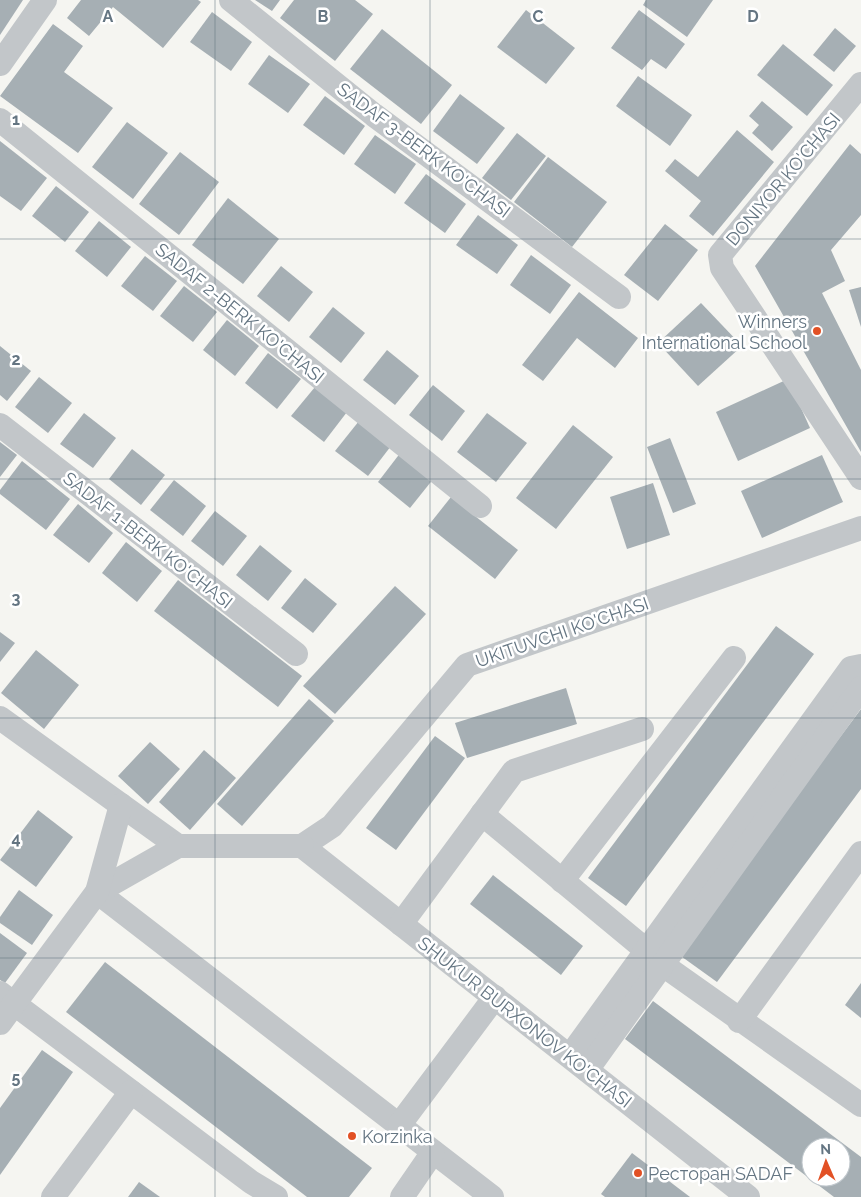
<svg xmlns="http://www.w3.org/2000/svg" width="861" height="1197" viewBox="0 0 861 1197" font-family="Raleway,sans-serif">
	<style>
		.building { fill: #a6afb4; fill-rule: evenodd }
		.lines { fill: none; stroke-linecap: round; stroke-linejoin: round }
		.minor { stroke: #c2c6c9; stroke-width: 24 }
		.grid { fill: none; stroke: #647582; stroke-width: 1; stroke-opacity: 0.55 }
		.poi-dot { fill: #e25125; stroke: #fff; stroke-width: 2 }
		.labels { text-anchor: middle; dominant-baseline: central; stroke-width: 5; stroke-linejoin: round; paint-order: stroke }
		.street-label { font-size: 18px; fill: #647582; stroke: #fff }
		.poi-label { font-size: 18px; fill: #647582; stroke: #fff; text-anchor: start }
		.grid-label { font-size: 16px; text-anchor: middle; font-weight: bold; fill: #647582; stroke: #fff; stroke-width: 5; stroke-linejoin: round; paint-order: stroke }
	</style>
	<rect width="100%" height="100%" fill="#f5f5f1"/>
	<g class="building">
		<path d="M0,0H23L0,35Z"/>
		<path d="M81,0H198L201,2L163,48L113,7L89,36L67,18Z"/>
		<path d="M255,0H280L272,11Z"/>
		<path d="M294,0H355L373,14L335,61L280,18Z"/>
		<path d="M646,0H713L687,37L643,5Z"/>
		<path d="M526,10L575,48L546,84L497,47Z"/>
		<path d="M639,10L685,44L666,69L651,59L642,70L611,48Z"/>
		<path d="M212,12L252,42L231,71L190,42Z"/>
		<path d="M53,24L83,46L64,72L113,108L78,153L0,96Z"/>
		<path d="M835,28L856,46L834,72L813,55Z"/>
		<path d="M382,29L452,85L421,124L350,69Z"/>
		<path d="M783,44L833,85L807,116L757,75Z"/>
		<path d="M269,55L310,84L288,113L248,84Z"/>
		<path d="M638,76L692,115L670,146L616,106Z"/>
		<path d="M460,94L505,128L477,164L433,131Z"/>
		<path d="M325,96L365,126L344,155L303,125Z"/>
		<path d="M762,101L793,127L772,151L752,133L759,125L749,116Z"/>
		<path d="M127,122L168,153L133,199L92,167Z"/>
		<path d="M737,130L774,162L713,236L689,216L701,201L665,171L675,159L698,177Z"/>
		<path d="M517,133L546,156L511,200L482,178Z"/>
		<path d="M375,135L416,164L395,194L354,164Z"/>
		<path d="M0,141L47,178L21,211L0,196Z"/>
		<path d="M850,144L861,154V215L831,250L845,281L822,293L861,370V452L755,266Z"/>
		<path d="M180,152L219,182L179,235L139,204Z"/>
		<path d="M548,157L607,202L572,247L514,202Z"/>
		<path d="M426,174L466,204L445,233L404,203Z"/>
		<path d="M56,186L89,212L65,242L32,216Z"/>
		<path d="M228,198L279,239L243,284L192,245Z"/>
		<path d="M478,215L518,245L497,274L456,245Z"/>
		<path d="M99,221L131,247L107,277L75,251Z"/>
		<path d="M665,224L698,250L658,301L624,275Z"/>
		<path d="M531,255L571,285L550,314L510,285Z"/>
		<path d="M145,256L177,281L153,311L121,286Z"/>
		<path d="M281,266L313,292L289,322L257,296Z"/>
		<path d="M184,286L217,312L193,342L160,316Z"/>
		<path d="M861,287V327L849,290Z"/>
		<path d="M579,292L638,338L615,368L577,338L543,381L522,365Z"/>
		<path d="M701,303L742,346L698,386L658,343Z"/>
		<path d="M333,307L365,333L341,363L309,337Z"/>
		<path d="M227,320L259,346L235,376L203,350Z"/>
		<path d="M0,346L31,371L7,401L0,395Z"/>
		<path d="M387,350L419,376L395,405L363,380Z"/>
		<path d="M268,353L301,379L277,409L245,383Z"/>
		<path d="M39,377L72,403L48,433L15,407Z"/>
		<path d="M788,379L810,428L738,461L716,412Z"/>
		<path d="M433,385L465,411L442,441L409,415Z"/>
		<path d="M315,387L347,412L324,442L291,416Z"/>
		<path d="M84,413L116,438L93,468L60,444Z"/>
		<path d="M487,413L527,443L496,482L457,452Z"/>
		<path d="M359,421L391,446L368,476L335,451Z"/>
		<path d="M573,425L613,457L556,529L516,498Z"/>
		<path d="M670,438L696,504L673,513L647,447Z"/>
		<path d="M0,442L17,455L0,477Z"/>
		<path d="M132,449L165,475L141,505L109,479Z"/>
		<path d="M401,452L434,478L410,508L378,482Z"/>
		<path d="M822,455L843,502L762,538L741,491Z"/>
		<path d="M22,461L70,499L46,530L0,494V490Z"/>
		<path d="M174,480L206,506L183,536L150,510Z"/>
		<path d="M653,483L670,535L627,549L610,497Z"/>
		<path d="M451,497L518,550L495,579L428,526Z"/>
		<path d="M78,504L113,533L89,563L53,535Z"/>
		<path d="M215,511L247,536L223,566L191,541Z"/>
		<path d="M126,542L162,571L137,602L102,573Z"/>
		<path d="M260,545L292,571L268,601L236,575Z"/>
		<path d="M305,578L337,604L313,633L281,608Z"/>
		<path d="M178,580L302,676L278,707L154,611Z"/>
		<path d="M395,586L426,614L335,714L303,686Z"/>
		<path d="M776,626L814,654L626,906L588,878Z"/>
		<path d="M0,632L15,643L0,662Z"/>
		<path d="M36,650L79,685L44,729L1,693Z"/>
		<path d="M566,688L577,724L467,758L455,723Z"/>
		<path d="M309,699L334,721L242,826L217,804Z"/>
		<path d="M861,709V789L717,982L678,954Z"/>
		<path d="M435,736L465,758L396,850L366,828Z"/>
		<path d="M150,742L180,769L148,804L118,776Z"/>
		<path d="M204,750L236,778L190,830L159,802Z"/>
		<path d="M38,810L73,837L36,887L0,860Z"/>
		<path d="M493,875L583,946L561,975L470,904Z"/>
		<path d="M19,890L53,915L32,945L0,923V917Z"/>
		<path d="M0,933L27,953L5,983L0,980Z"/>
		<path d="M105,962L372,1168L349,1197H307L66,1012Z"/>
		<path d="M861,983V1018L845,1005Z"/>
		<path d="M653,1001L861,1157V1197H834L625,1039ZM811,1147H841V1177H811Z"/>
		<path d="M42,1050L73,1072L0,1175V1108Z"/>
		<path d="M632,1153L690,1197H605L601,1194Z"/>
		<path d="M139,1182L160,1197H128Z"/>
	</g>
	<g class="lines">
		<g class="minor">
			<path d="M231,0L374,115L619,297"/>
			<path d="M0,64L45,0"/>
			<path d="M861,84L720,255L722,268L861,478"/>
			<path d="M0,120L480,506"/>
			<path d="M0,425L296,654"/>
			<path d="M0,718L178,846"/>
			<path d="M482,814L646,950"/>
			<path d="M302,846L332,826L467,665L861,528"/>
			<path d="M302,846L748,1197"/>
			<path d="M562,881L734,658"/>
			<path d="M97,892L492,1197"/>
			<path d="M97,892L178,846H302"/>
			<path d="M401,924L514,771L642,729"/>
			<path d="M663,965L861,1105"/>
			<path d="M0,993L251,1182L276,1197"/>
			<path d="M739,1021L861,853"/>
			<path d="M0,1023L97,892L121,805"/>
			<path d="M570,1056L851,668L861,666"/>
			<path d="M587,1070L861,688"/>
			<path d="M400,1124L495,997"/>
			<path d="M53,1197L131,1092"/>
			<path d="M402,1197L433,1152"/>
		</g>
	</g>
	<path class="grid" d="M215,0V1197M430,0V1197M646,0V1197M0,239H861M0,479H861M0,718H861M0,958H861"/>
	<g class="poi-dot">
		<circle cx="817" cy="331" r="5"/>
		<circle cx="352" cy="1136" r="5"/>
		<circle cx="638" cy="1173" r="5"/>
	</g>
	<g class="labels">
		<g class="street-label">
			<text transform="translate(424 150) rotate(37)">SADAF 3-BERK KO'CHASI</text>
			<text transform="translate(783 179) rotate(-50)">DONIYOR KO'CHASI</text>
			<text transform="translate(240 313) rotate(39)">SADAF 2-BERK KO'CHASI</text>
			<text transform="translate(148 540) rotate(38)">SADAF 1-BERK KO'CHASI</text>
			<text transform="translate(562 632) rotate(-19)">UKITUVCHI KO'CHASI</text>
			<text transform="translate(525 1022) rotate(38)">SHUKUR BURXONOV KO'CHASI</text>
		</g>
		<g class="poi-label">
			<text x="807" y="321" text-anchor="end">Winners<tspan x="807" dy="21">International School</tspan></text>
			<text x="362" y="1136">Korzinka</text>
			<text x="648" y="1173">Ресторан SADAF</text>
		</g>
	</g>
	<g class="grid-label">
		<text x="108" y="22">A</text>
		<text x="323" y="22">B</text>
		<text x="538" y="22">C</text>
		<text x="753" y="22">D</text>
		<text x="16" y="125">1</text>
		<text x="16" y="365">2</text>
		<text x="16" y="604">3</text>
		<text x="16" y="844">4</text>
		<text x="16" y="1083">5</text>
	</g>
	<g transform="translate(826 1162) rotate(358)"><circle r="24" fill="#ffffff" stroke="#c1c8cd"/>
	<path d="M0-4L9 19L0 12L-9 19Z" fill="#e25125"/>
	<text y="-8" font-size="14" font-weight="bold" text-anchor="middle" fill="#647582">N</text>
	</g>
</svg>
